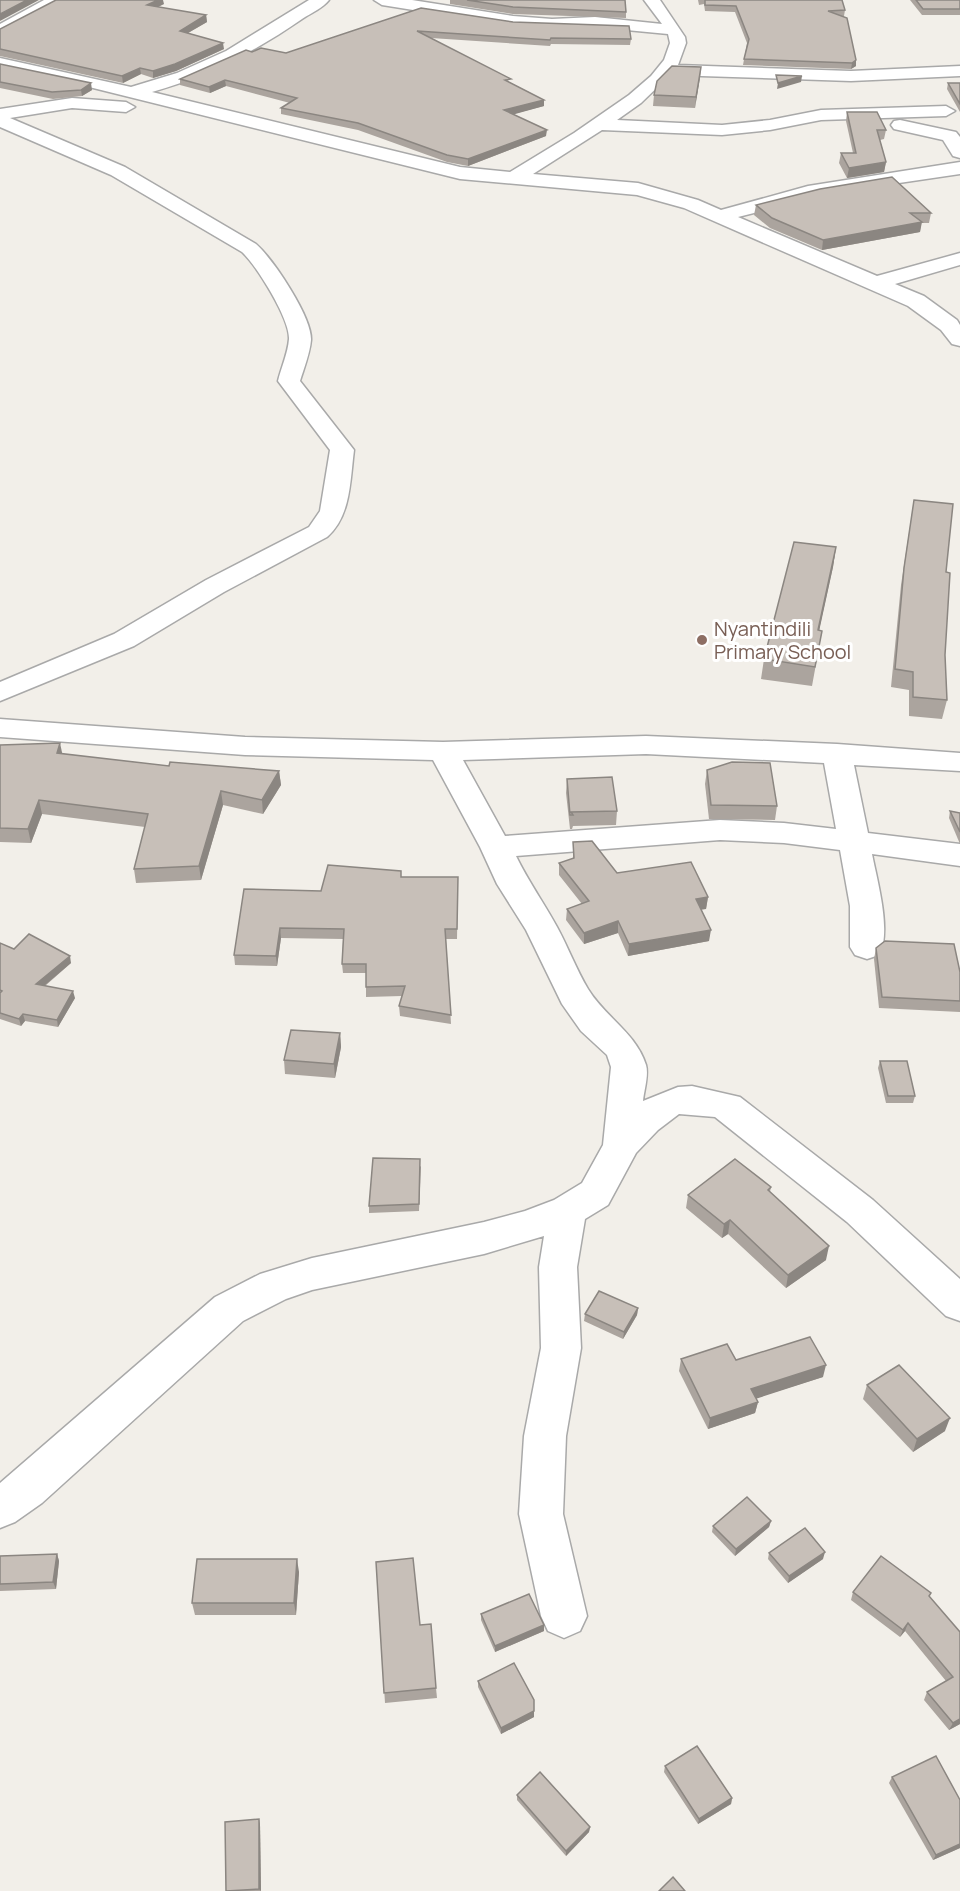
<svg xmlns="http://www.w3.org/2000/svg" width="960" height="1891" viewBox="0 0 960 1891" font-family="Manrope,sans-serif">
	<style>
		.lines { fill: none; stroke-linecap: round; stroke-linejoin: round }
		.minor-casing { stroke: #a9a9a9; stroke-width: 3 }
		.minor { fill: #fff; fill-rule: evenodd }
		.wall { fill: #aba49e }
		.shaded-wall { fill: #8b8681 }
		.building { fill: #c7bfb8; stroke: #8b8681; stroke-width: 1.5 }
		.education-dot { fill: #8d6e63; stroke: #fff; stroke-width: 2 }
		.labels { text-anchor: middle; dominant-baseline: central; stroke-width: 6; stroke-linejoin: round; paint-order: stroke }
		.education-label { font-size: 20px; fill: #785e54; stroke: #fff; text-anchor: start }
	</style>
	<rect width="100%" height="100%" fill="#f2efe9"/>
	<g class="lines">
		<g class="minor-casing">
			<g id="minor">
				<path d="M44,0H64L0,36V24Z"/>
				<path d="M309,0H329C323,8 311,13 302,19C256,51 206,77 152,92L460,167L510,172L574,133L629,95L651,76L664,60L670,43L668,34L595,27L552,29L513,26L382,5L374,0H412L513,16L552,19L595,17L662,24L644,0H660L685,37L686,43L678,65L851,71L960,66V76L851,81L670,75L641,103L617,120L722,125L770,120L821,110L946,106L955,111L946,116L821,120L770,130L722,135L602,130L533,174L638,183L698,200L721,210L808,186L960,162V174L838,192L738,217L877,276L960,253V265L895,284L924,296L957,320L960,325V346L952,344L941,330L908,306L684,208L637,195L460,179L73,83L0,68V58L131,87L177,73L226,51Z"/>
				<path d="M72,98L126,102L135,107L126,112L72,108L10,118L125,167L256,244C273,259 312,317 311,340C310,353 304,368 300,381L354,450C350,481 351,516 327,537L224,592L134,646L0,701V682L114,634L206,580L309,527L320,511L330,450L278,381C281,368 288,353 289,339C290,319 257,266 242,252L111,175L0,127V109Z"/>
				<path d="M900,120L956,132L960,137V158L953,156L943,140L894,129L891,125L894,121Z"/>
				<path d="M0,719L245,737L443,742L646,736L837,744L960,753V771L854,765L868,833L960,844V866L872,854C877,880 892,932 879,955L867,959L855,955L850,947V906L840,850L784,843L720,840L516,856C528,881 544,903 557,927C568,947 576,969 588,989C605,1017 636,1033 646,1065C649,1075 644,1090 643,1101L678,1087L692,1086L740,1097L873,1200L960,1279V1321L946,1316L847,1222L715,1117L679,1114L658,1130L636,1153L608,1205L585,1219L577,1267L581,1348L566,1436L563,1514L587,1616L580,1631L564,1638L548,1631L541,1616L519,1514L524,1436L541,1348L539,1267L544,1236L484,1254L312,1290L286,1299L243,1321L42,1503L15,1522L0,1528V1483L215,1297L260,1274L312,1258L484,1222L525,1211L554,1200L582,1183L603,1145L611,1067L607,1055L581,1031L562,1004L526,930L497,884L480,847L433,760L245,755L0,737ZM646,754L824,763L836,829L784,823L720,820L505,836L463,760Z"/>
			</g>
		</g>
		<use href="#minor" class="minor"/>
	</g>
	<g class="wall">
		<path d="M449,0H625L626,12V18L513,14L450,4V0Z"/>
		<path d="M698,0H842L845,10L844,16H842L856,60V66L851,69L743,65L747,43L735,12L705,11L704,4L699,5Z"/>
		<path d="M910,0H960V15H922Z"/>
		<path d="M164,4L157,7L206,15L207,22L188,33L224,49L176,71L153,78L141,74L123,83L0,56V29Z"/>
		<path d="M421,8L513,22L631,39L630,45L551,44L550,46L431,38L511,83L544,100V106L513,114L546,136L468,166L447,162L358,130L281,114V108L290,103L226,86L210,93L180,85V79L252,52L286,53Z"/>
		<path d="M0,64L92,90L82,96L53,99L0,88Z"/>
		<path d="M701,67L695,108L653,106L654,95Z"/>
		<path d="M948,83H960V112L947,89Z"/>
		<path d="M847,112L886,130L884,139L880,140L886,162L884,172L847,178L839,163L841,153H853L846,121Z"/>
		<path d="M756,205L931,213L929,223H921L920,232L822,250L770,228L754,215Z"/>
		<path d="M914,500L946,572L945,655L947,700L942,719L909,716V690L891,687L901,585Z"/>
		<path d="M836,547L833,567L819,630L822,631L812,686L761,679L764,659Z"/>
		<path d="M0,745L62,754L169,766L279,771L281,785L263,814L223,805L201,880L136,883L134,869L145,827L42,814L31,843L0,842Z"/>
		<path d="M707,770L777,806L775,820L709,819L705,784Z"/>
		<path d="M567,779L617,811L616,825L573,826L572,829H570L566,793Z"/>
		<path d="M950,811L960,813V844L949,818Z"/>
		<path d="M573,842L617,873L708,897L706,909H701L709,941L628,956L618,933L584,944L566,920L567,909L582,904L559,875V863L573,859Z"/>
		<path d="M401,877H458L457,939H446L451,1024L400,1016L399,1006L402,996L366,997V973H343L342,964L343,939L281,938L277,966L235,965L234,955L321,891Z"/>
		<path d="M0,943L14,949L71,963L45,986L75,998L58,1027L25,1021L21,1026L0,1019Z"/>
		<path d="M876,948L960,972V1012L879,1008L874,959Z"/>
		<path d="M340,1033L341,1047L335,1078L285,1074L284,1060Z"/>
		<path d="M880,1061L915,1096L913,1103H886L878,1068Z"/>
		<path d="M421,1166L419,1211L369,1213V1206Z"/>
		<path d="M771,1187L770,1192L826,1260L786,1288L728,1234L722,1238L686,1208L688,1195Z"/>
		<path d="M638,1308L637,1315L623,1339L584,1321L585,1314Z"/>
		<path d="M681,1359L736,1360L823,1377L756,1398L758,1402L755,1413L708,1429L679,1371Z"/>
		<path d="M867,1385L945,1431L913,1452L863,1399Z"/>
		<path d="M771,1521L769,1527L735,1556L712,1532L713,1526Z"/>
		<path d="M769,1553L823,1559L788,1583L768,1559Z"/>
		<path d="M57,1554L59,1561L56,1589L0,1591V1556Z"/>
		<path d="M376,1562L420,1625L436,1688L437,1698L385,1703Z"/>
		<path d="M299,1572L296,1615H195L192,1603Z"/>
		<path d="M853,1592L929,1596L960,1632V1724L949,1730L924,1700L927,1692L946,1681L905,1631L900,1637L851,1600Z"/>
		<path d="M481,1614L544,1625V1631L495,1652L481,1620Z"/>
		<path d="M478,1681L534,1717L501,1734L478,1687Z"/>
		<path d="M665,1766L732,1798L731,1804L698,1824L664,1772Z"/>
		<path d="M892,1777L960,1848L933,1860L889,1783Z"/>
		<path d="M517,1795L590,1827L589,1832L566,1856L517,1800Z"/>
		<path d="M260,1824L261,1891H226Z"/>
	</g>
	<g class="shaded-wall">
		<path d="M27,0H39L0,21V14Z"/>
		<path d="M158,0H163L164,4L148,12L147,5Z"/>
		<path d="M206,15L207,22L181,37L180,31Z"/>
		<path d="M223,43L224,49L176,71L153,78V71Z"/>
		<path d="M856,60V66L851,69L852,63Z"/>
		<path d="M701,67L700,78L695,108L696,97Z"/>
		<path d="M140,68L141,74L123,83L122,76Z"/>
		<path d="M802,76L801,82L777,89L778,83Z"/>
		<path d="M225,80L226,86L210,93L209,87Z"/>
		<path d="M91,83L92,90L82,96L81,90Z"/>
		<path d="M544,100V106L504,117V110Z"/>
		<path d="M547,130L546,136L468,166V159Z"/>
		<path d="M886,162L884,172L847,178L849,168Z"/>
		<path d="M922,222L920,232L822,250L823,240Z"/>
		<path d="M836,547L833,567L815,650L818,630Z"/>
		<path d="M60,743L63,757L57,753Z"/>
		<path d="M279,771L281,785L263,814L262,800Z"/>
		<path d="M221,791L223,805L201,880L199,866Z"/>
		<path d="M39,800L42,814L31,843L28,829Z"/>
		<path d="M708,897L706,909L694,911L696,899Z"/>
		<path d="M618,921V933L584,944V933Z"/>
		<path d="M280,928L281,938L277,966L276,956Z"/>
		<path d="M711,930L709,941L628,956L629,944Z"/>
		<path d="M70,956L71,963L38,991L36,984Z"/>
		<path d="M73,991L75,998L58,1027L57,1020Z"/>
		<path d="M23,1014L25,1021L21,1026L19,1019Z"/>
		<path d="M340,1033L341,1047L335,1078L334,1064Z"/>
		<path d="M730,1220L728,1234L722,1238L724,1224Z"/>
		<path d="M829,1246L826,1260L786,1288L788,1275Z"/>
		<path d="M638,1308L637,1315L623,1339L624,1332Z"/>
		<path d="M826,1365L823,1377L749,1401L751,1389Z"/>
		<path d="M758,1402L755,1413L708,1429L710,1418Z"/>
		<path d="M950,1418L945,1431L913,1452L917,1439Z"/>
		<path d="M771,1521L769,1527L735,1556L736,1549Z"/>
		<path d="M825,1552L823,1559L788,1583L789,1576Z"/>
		<path d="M57,1554L59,1561L56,1589L53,1582Z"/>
		<path d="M297,1559L299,1572L296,1615L294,1603Z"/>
		<path d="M908,1623L905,1631L900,1637L903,1630Z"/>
		<path d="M544,1625V1631L495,1652V1646Z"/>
		<path d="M534,1711V1717L501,1734V1728Z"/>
		<path d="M960,1719V1724L949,1730L953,1723Z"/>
		<path d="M732,1798L731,1804L698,1824L699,1819Z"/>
		<path d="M259,1819L260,1824L261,1891L259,1889Z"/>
		<path d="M590,1827L589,1832L566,1856V1851Z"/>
		<path d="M960,1844V1848L933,1860L936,1855Z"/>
	</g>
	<g class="building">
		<path d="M0,0H27L0,14Z"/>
		<path d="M56,0H158L147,5L206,15L180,31L223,43L175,64L153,71L140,68L122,76L0,49V29Z"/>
		<path d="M467,0H625L626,12L513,7Z"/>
		<path d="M705,0H842L845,10L828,11L847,18L856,60L852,63L744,59L749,39L736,6L705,5Z"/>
		<path d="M916,0H960V9H923Z"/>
		<path d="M421,8L513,22L629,26L631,39L551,38L550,40L417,31L511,79L505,80L544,100L504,110L547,130L468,159L447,155L358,123L281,108L297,98L225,80L209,87L180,79L246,50L252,52L261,48L286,53Z"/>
		<path d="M0,64L91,83L81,90L52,92L0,82Z"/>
		<path d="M672,66L701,67L696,97L654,95L657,81Z"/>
		<path d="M776,75L802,76L778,83Z"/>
		<path d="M948,83H960V104Z"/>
		<path d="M847,112H877L886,130H877L886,162L849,168L841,153H856Z"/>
		<path d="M892,177L931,213H910L922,222L823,240L772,218L756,205L820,189Z"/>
		<path d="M914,500L953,504L946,572L950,573L945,655L947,700L913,697V672L895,669L904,568Z"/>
		<path d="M794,542L836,547L818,630L822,631L815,667L764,659Z"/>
		<path d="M60,743L57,753L169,766L170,762L279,771L262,800L221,791L199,866L134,869L148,814L39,800L28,829L0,828V745Z"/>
		<path d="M732,762L770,763L777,806L711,805L707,770Z"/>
		<path d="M612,777L617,811L571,812L573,815H570L567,779Z"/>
		<path d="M950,811L960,813V832Z"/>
		<path d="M592,841L617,873L691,862L708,897L696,899L711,930L629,944L618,921L584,933L567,909L589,901L559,863L574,858L573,842Z"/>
		<path d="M328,865L401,871V877H458L457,929H445L451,1015L399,1006L405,986L366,987V964H342L344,929L280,928L276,956L234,955L244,889L321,891Z"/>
		<path d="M29,934L70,956L36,984L73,991L57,1020L23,1014L19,1019L0,1013V993L2,991L0,990V943L14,949Z"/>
		<path d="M885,941L954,944L960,972V1001L882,997L876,948Z"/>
		<path d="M291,1030L340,1033L334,1064L284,1060Z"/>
		<path d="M880,1061H907L915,1096H888Z"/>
		<path d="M373,1158L420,1159L419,1204L369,1206Z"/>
		<path d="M735,1159L771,1187L768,1190L829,1246L788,1275L730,1220L724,1224L688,1195Z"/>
		<path d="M599,1291L638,1308L624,1332L585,1314Z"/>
		<path d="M810,1337L826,1365L751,1389L758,1402L710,1418L681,1359L727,1344L736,1360Z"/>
		<path d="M899,1365L950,1418L917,1439L867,1385Z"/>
		<path d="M747,1497L771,1521L736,1549L713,1526Z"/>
		<path d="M805,1528L825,1552L789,1576L769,1553Z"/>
		<path d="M57,1554L53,1582L0,1584V1556Z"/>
		<path d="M881,1556L931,1593L929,1596L960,1632V1719L953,1723L927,1692L953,1677L908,1623L903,1630L853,1592Z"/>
		<path d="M413,1558L420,1625L431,1624L436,1688L384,1693L376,1562Z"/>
		<path d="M197,1559H297L294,1603H192Z"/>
		<path d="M529,1594L544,1625L495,1646L481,1614Z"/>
		<path d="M514,1663L534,1700V1711L501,1728L478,1681Z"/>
		<path d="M697,1746L732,1798L699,1819L665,1766Z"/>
		<path d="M936,1756L960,1800V1844L936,1855L892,1777Z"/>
		<path d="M540,1772L590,1827L566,1851L517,1795Z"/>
		<path d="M259,1819V1889L226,1891L225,1822Z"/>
		<path d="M673,1877L685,1891H659Z"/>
	</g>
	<circle class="education-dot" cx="702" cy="640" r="6"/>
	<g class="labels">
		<g class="education-label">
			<text x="714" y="628">Nyantindili<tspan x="714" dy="23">Primary School</tspan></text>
		</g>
	</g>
</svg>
